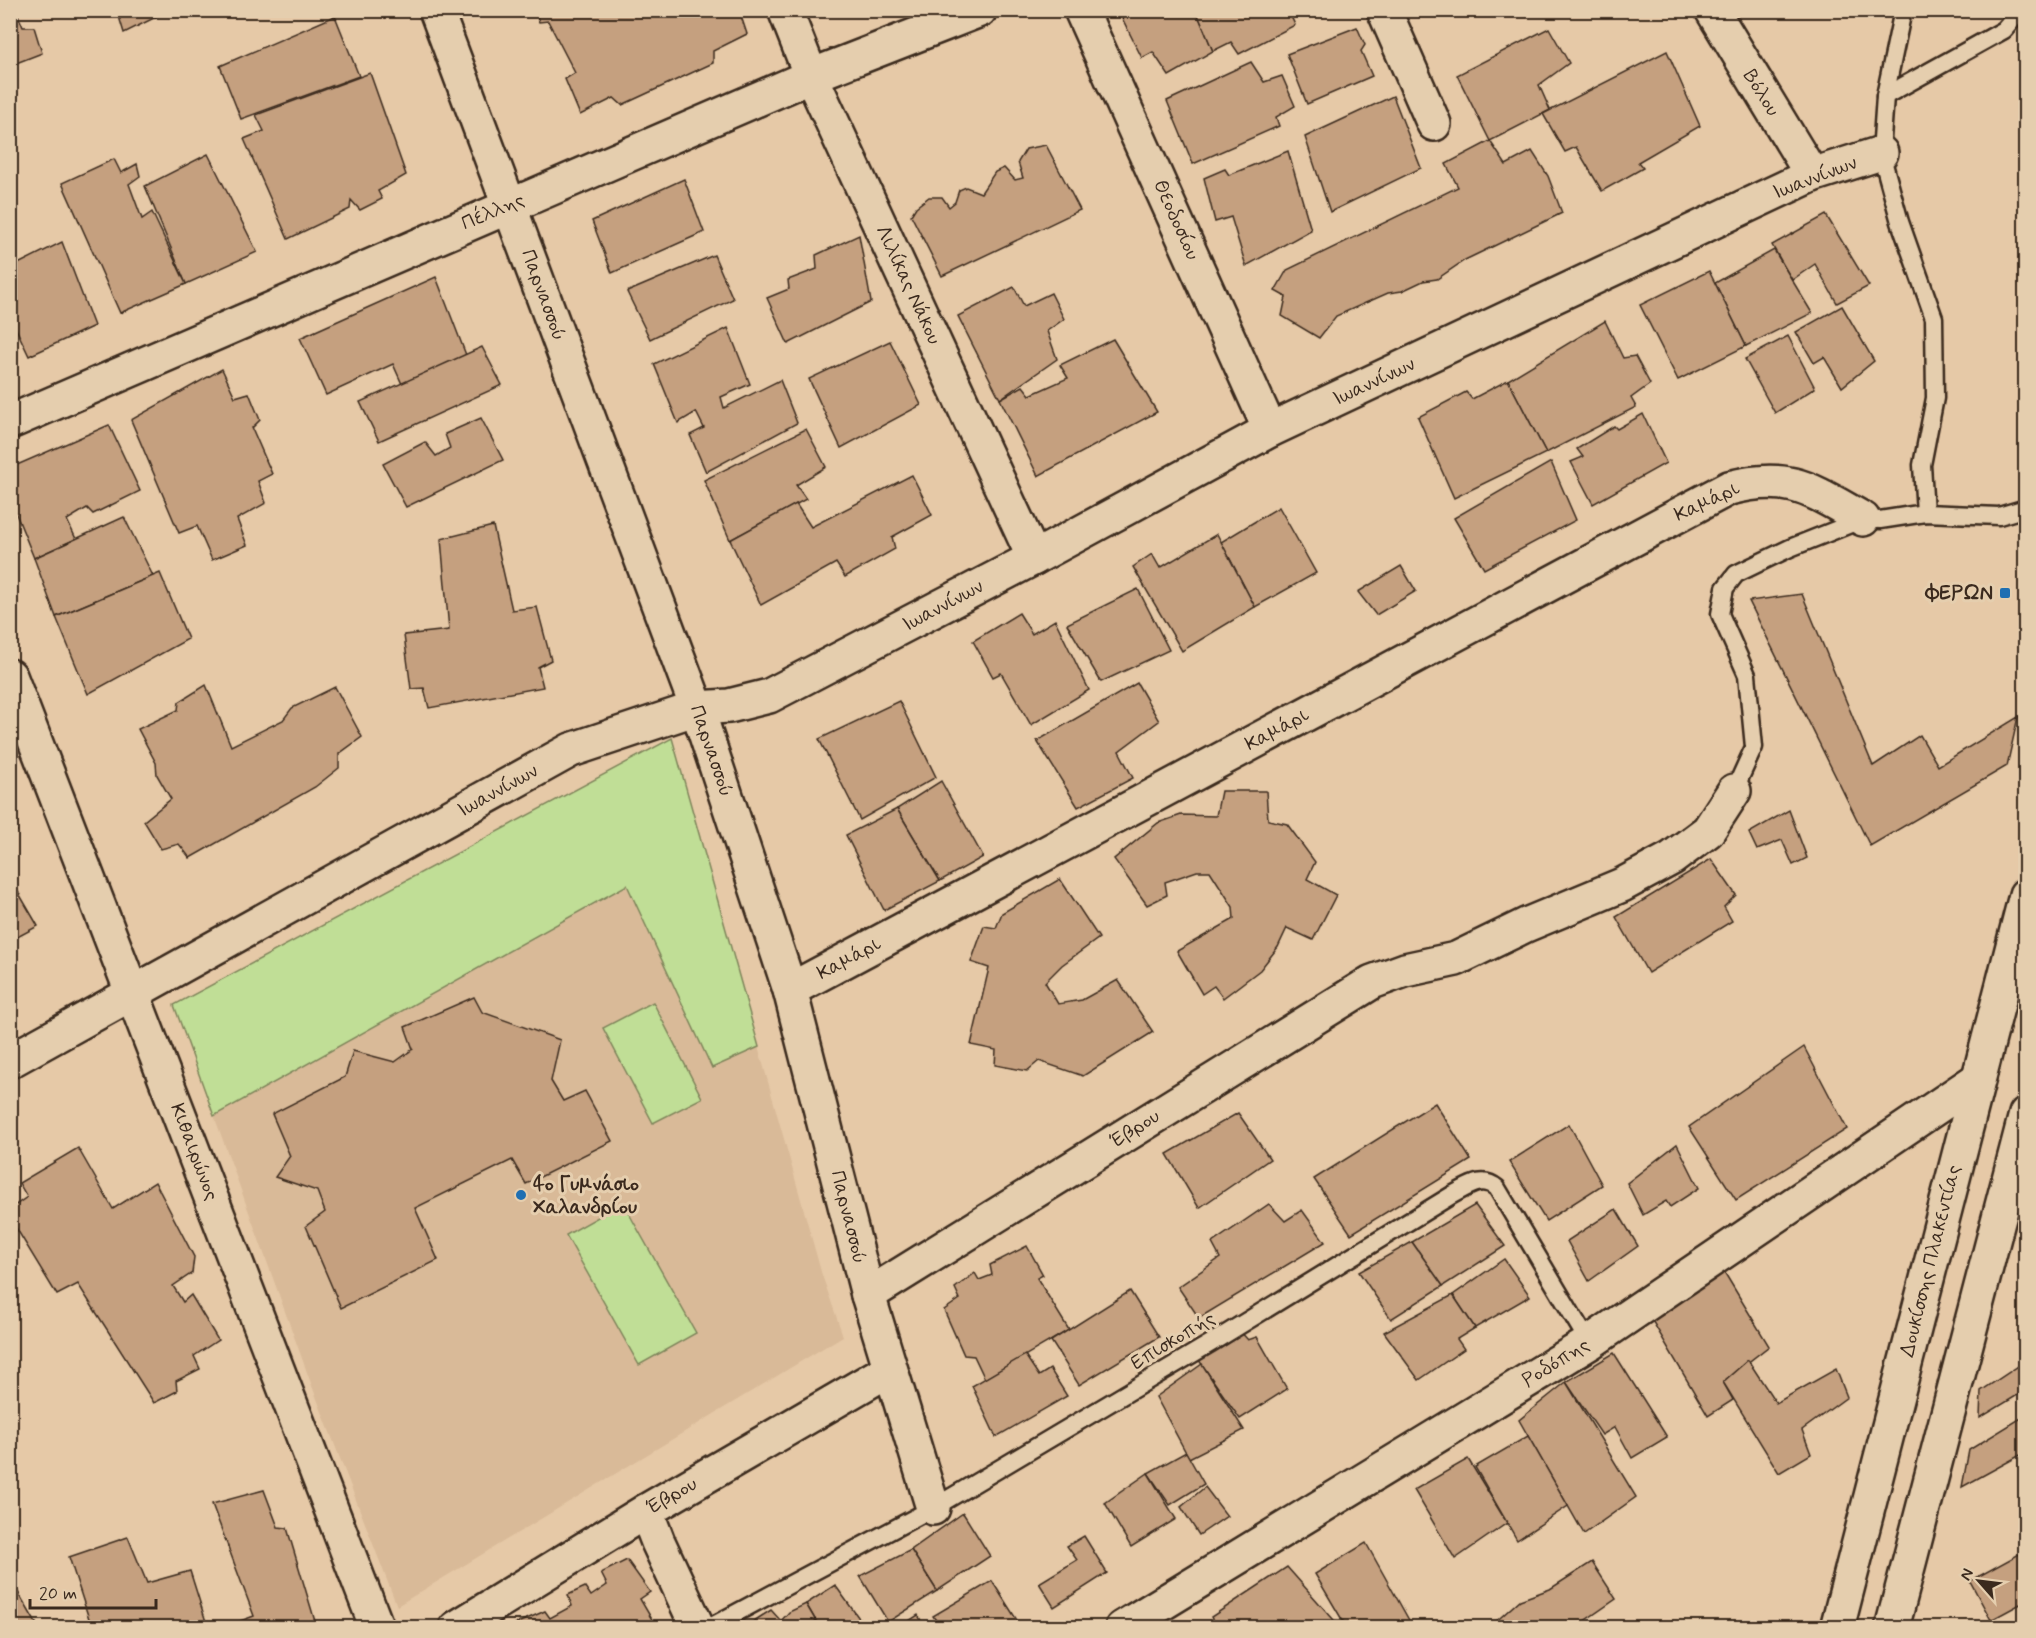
<svg xmlns="http://www.w3.org/2000/svg" width="2036" height="1638" viewBox="0 0 2036 1638" font-family="Mynerve,sans-serif">
	<style>
		.built { fill: #d9ba98 }
		.green { fill: #c0de96; stroke: #7e845a; stroke-width: 1.5 }
		.building { fill: #c5a07f; stroke: #3b2a1e; stroke-width: 1.5 }
		.lines { fill: none; stroke-linecap: round; stroke-linejoin: round }
		.service-casing { stroke: #3b2a1e; stroke-width: 21 }
		.minor-casing { stroke: #3b2a1e; stroke-width: 38 }
		.secondary-casing { stroke: #3b2a1e; stroke-width: 38 }
		.service { stroke: #e5ceae; stroke-width: 16 }
		.minor { stroke: #e5ceae; stroke-width: 33 }
		.secondary { stroke: #e5ceae; stroke-width: 33 }
		.poi-dot { fill: #1f6fb2; stroke: #e5ceae; stroke-width: 2 }
		.labels { text-anchor: middle; dominant-baseline: central; stroke-width: 6; stroke-linejoin: round; paint-order: stroke }
		.street-label { font-size: 20px; fill: #3b2a1e; stroke: #e5ceae }
		.poi-label { font-size: 20px; font-weight: bold; fill: #3b2a1e; stroke: #e5ceae; text-anchor: end }
	</style>
	<rect width="100%" height="100%" fill="#e6c9a7"/>
	<filter id="ink" filterUnits="userSpaceOnUse"><feTurbulence type="fractalNoise" baseFrequency=".0167" numOctaves="2"/><feDisplacementMap in="SourceGraphic" scale="12" xChannelSelector="R" yChannelSelector="G"/><feConvolveMatrix kernelMatrix="1 2 1 2 8 2 1 2 1" color-interpolation-filters="sRGB"/></filter>
	<g filter="url(#ink)">
		<path class="built" d="M672,738L822,1275L843,1336L397,1606L312,1386L174,1005Z"/>
		<g class="green">
			<path d="M672,738L759,1047L712,1068L627,885L214,1116L174,1005Z"/>
			<path d="M653,1002L702,1098L653,1123L603,1028Z"/>
			<path d="M623,1203L696,1333L639,1365L566,1235Z"/>
		</g>
		<g class="building">
			<path d="M10,10H16L23,27H34L42,53L11,65L10,74Z"/>
			<path d="M117,10H170L124,33Z"/>
			<path d="M535,10H739L747,34L713,51V63L622,105L614,98L580,115L565,79L575,73L548,21L539,22Z"/>
			<path d="M1118,10H1196L1213,51L1169,76L1153,52L1142,58Z"/>
			<path d="M1196,10H1288L1295,25L1239,54L1231,42L1213,51Z"/>
			<path d="M335,16L359,76L241,119L220,66Z"/>
			<path d="M1357,27L1365,45L1361,51L1372,76L1307,104L1287,54Z"/>
			<path d="M1549,28L1569,63L1539,85L1550,110L1490,141L1457,75Z"/>
			<path d="M1667,51L1700,126L1638,162L1643,168L1602,191L1576,147L1565,152L1543,114Z"/>
			<path d="M1251,62L1264,82L1282,76L1295,106L1276,117L1279,126L1193,164L1167,101Z"/>
			<path d="M370,73L406,175L378,191L382,199L360,210L351,200L350,209L288,239L244,139L264,131L256,115Z"/>
			<path d="M1393,96L1421,168L1330,212L1305,137Z"/>
			<path d="M1490,141L1506,165L1532,151L1548,176L1562,213L1465,260L1437,279L1423,281L1402,291L1388,293L1336,316L1319,338L1282,316L1286,297L1275,291L1287,270L1458,187L1446,164Z"/>
			<path d="M1046,145L1080,210L942,276L911,215L916,207L929,197H942L949,207L955,202L959,190L966,187L981,193L995,172L1004,168L1015,180L1023,178L1018,162L1026,149Z"/>
			<path d="M1288,151L1311,230L1246,266L1231,217L1215,222L1204,178L1225,169L1229,175Z"/>
			<path d="M208,154L257,252L186,284L145,186Z"/>
			<path d="M114,159L121,173L137,164L140,176L129,184L142,219L152,212L186,284L120,313L62,183Z"/>
			<path d="M684,179L704,232L612,273L592,221Z"/>
			<path d="M1826,215L1869,286L1837,303L1815,264L1792,280L1772,245Z"/>
			<path d="M859,235L871,302L788,344L767,298L789,289L788,280L817,269L816,255Z"/>
			<path d="M62,242L94,326L29,356L10,316V268Z"/>
			<path d="M1774,250L1812,313L1746,346L1715,283Z"/>
			<path d="M714,255L733,299L650,339L627,292Z"/>
			<path d="M1709,271L1746,346L1678,380L1640,305Z"/>
			<path d="M436,277L466,355L402,384L393,364L326,395L300,338Z"/>
			<path d="M1014,287L1024,306L1051,293L1064,319L1047,331L1057,359L1000,399L958,316Z"/>
			<path d="M1842,306L1874,361L1842,387L1824,357L1814,363L1796,332Z"/>
			<path d="M1605,321L1623,358L1635,356L1650,384L1631,398L1636,407L1546,453L1508,380Z"/>
			<path d="M728,328L750,384L721,397L724,408L780,380L797,423L706,472L690,435L704,428L696,412L678,423L654,364Z"/>
			<path d="M1788,336L1815,388L1775,413L1745,359Z"/>
			<path d="M1113,339L1157,412L1038,476L1000,399L1023,386L1030,395L1068,378L1060,365Z"/>
			<path d="M890,341L921,405L841,448L809,379Z"/>
			<path d="M482,347L502,385L379,441L360,402Z"/>
			<path d="M222,369L235,397L249,393L260,420L252,428L272,474L258,481L266,503L237,519L247,545L212,560L197,526L179,533L131,420Z"/>
			<path d="M1508,380L1546,453L1454,498L1418,417L1466,392L1472,399Z"/>
			<path d="M1643,414L1666,463L1593,504L1571,462L1583,457L1577,449L1614,426L1617,429Z"/>
			<path d="M481,418L503,460L406,507L383,464L425,442L436,456L450,448L445,434Z"/>
			<path d="M109,425L140,491L93,514L87,508L67,520L76,539L34,558L10,499V468Z"/>
			<path d="M806,429L826,467L796,485L806,499L730,540L704,480Z"/>
			<path d="M1551,462L1576,520L1484,569L1454,518Z"/>
			<path d="M912,475L932,515L892,537L895,549L845,577L836,563L761,605L730,540L796,504L811,527Z"/>
			<path d="M1279,507L1316,573L1255,607L1221,542Z"/>
			<path d="M124,517L153,576L56,617L34,558Z"/>
			<path d="M493,526L512,610L537,607L551,660L538,667L543,687L429,708L424,688L411,689L404,635L449,630L441,539Z"/>
			<path d="M1217,534L1255,607L1182,651L1133,567L1152,554L1160,568Z"/>
			<path d="M1401,566L1416,591L1376,615L1358,592Z"/>
			<path d="M160,573L188,639L88,694L56,617Z"/>
			<path d="M1138,589L1169,650L1101,682L1067,624Z"/>
			<path d="M1802,594L1873,766L1920,735L1938,766L2018,717L2007,766L1870,846L1749,601Z"/>
			<path d="M1019,613L1032,634L1055,620L1089,690L1031,725L1001,673L993,677L973,641Z"/>
			<path d="M1137,683L1159,721L1119,751L1133,778L1078,807L1037,741Z"/>
			<path d="M206,685L231,746L283,720L292,708L335,687L362,737L339,754V768L315,787L190,858L179,844L161,849L144,821L171,799L157,775L156,763L138,729L178,710L179,702Z"/>
			<path d="M899,701L936,777L860,820L819,739Z"/>
			<path d="M941,781L983,857L940,881L897,809Z"/>
			<path d="M1221,791H1266L1268,820L1287,824L1315,862L1307,879L1336,895L1313,940L1287,928L1278,947L1260,970L1223,998L1214,986L1202,994L1177,951L1234,919L1233,907L1210,871H1197L1165,882L1167,895L1147,905L1114,859L1158,823L1181,815L1216,816Z"/>
			<path d="M897,809L940,881L884,910L846,835Z"/>
			<path d="M1789,810L1807,858L1793,865L1782,840L1757,850L1749,833Z"/>
			<path d="M10,821L17,831L10,835Z"/>
			<path d="M1711,859L1736,895L1724,907L1732,921L1648,973L1616,917Z"/>
			<path d="M10,878L38,926L10,941Z"/>
			<path d="M1060,879L1099,938L1062,965L1045,982L1058,1004L1082,1000L1118,980L1153,1032L1083,1076L1039,1061L1027,1071L995,1065L996,1050L971,1045L989,968L971,962L984,926L996,928L1002,913Z"/>
			<path d="M474,997L482,1012L560,1040L551,1081L563,1101L585,1091L612,1141L526,1184L512,1160L415,1208L438,1260L341,1308L306,1226L325,1212L317,1191L275,1177L290,1156L272,1114L345,1077L353,1051L395,1062L413,1049L405,1027Z"/>
			<path d="M1804,1047L1847,1129L1736,1200L1689,1127Z"/>
			<path d="M1435,1103L1471,1160L1351,1234L1314,1179Z"/>
			<path d="M1238,1113L1270,1159L1199,1208L1167,1154Z"/>
			<path d="M1569,1124L1602,1185L1546,1221L1509,1162Z"/>
			<path d="M1677,1144L1699,1188L1670,1207L1666,1201L1643,1215L1627,1183Z"/>
			<path d="M78,1148L113,1209L155,1182L194,1257L192,1273L173,1286L183,1302L191,1295L218,1340L194,1356L200,1369L176,1381L177,1391L154,1403L78,1284L57,1295L10,1218V1209L27,1197L19,1183Z"/>
			<path d="M1269,1204L1285,1221L1302,1210L1325,1242L1199,1318L1178,1287L1220,1258L1212,1243Z"/>
			<path d="M1475,1205L1505,1246L1443,1286L1412,1242Z"/>
			<path d="M1616,1209L1638,1246L1589,1281L1567,1241Z"/>
			<path d="M1412,1242L1443,1286L1391,1319L1359,1272Z"/>
			<path d="M1027,1246L1043,1275L1037,1278L1069,1330L985,1379L974,1356L964,1355L944,1310L960,1299L955,1288L975,1273L979,1280L992,1275L990,1265Z"/>
			<path d="M1504,1259L1530,1296L1475,1328L1453,1295Z"/>
			<path d="M1723,1270L1769,1346L1723,1382L1733,1400L1708,1416L1650,1317Z"/>
			<path d="M1130,1291L1159,1337L1079,1385L1051,1341Z"/>
			<path d="M1453,1295L1475,1328L1457,1339L1464,1349L1419,1380L1384,1332Z"/>
			<path d="M1238,1329L1248,1340L1257,1337L1287,1389L1240,1419L1196,1356Z"/>
			<path d="M1614,1353L1667,1437L1632,1458L1615,1427L1602,1435L1566,1382Z"/>
			<path d="M1025,1355L1039,1376L1050,1369L1067,1396L996,1437L972,1386Z"/>
			<path d="M1748,1360L1776,1403L1836,1369L1847,1397L1802,1430L1811,1454L1779,1473L1723,1382Z"/>
			<path d="M2026,1361V1390L1980,1418L1981,1391Z"/>
			<path d="M1202,1364L1244,1430L1189,1458L1156,1397Z"/>
			<path d="M1566,1382L1636,1497L1584,1534L1519,1420Z"/>
			<path d="M2026,1415V1452L1962,1487L1969,1450Z"/>
			<path d="M1528,1436L1568,1506L1517,1540L1475,1467Z"/>
			<path d="M1186,1452L1204,1484L1170,1505L1148,1473Z"/>
			<path d="M1468,1459L1507,1523L1455,1559L1414,1490Z"/>
			<path d="M1148,1473L1176,1519L1131,1547L1105,1503Z"/>
			<path d="M1205,1487L1227,1516L1199,1535L1181,1507Z"/>
			<path d="M264,1490L278,1527L287,1528L317,1628H221L254,1616L212,1504Z"/>
			<path d="M963,1513L990,1556L937,1591L911,1550Z"/>
			<path d="M1084,1536L1107,1573L1054,1607L1039,1583L1077,1560L1067,1546Z"/>
			<path d="M128,1537L147,1583L190,1571L208,1628H92L69,1557Z"/>
			<path d="M1366,1543L1410,1622L1402,1628H1347L1315,1574Z"/>
			<path d="M911,1550L937,1591L888,1622L860,1576Z"/>
			<path d="M2023,1552L2026,1557V1601L1991,1620L1970,1581Z"/>
			<path d="M627,1560L650,1592L640,1599L657,1628H514L513,1625L545,1611L550,1618L572,1606L568,1595L585,1587L591,1596L607,1585L601,1573Z"/>
			<path d="M1592,1562L1616,1599L1574,1628L1491,1626L1520,1600L1550,1589Z"/>
			<path d="M1287,1567L1341,1628H1217L1211,1617Z"/>
			<path d="M10,1580H11L37,1625L31,1628H10Z"/>
			<path d="M992,1581L1022,1628H941L933,1616Z"/>
			<path d="M835,1585L866,1628H820L806,1604Z"/>
			<path d="M806,1604L820,1628H743L771,1610L781,1621L789,1612Z"/>
			<path d="M918,1615L925,1628H898Z"/>
		</g>
		<g class="lines">
			<g class="service-casing">
				<g id="service">
					<path d="M1903,10L1885,96L1881,153L1900,222L1934,318L1935,398L1922,465L1925,513"/>
					<path d="M1885,96L2004,30L2021,10"/>
					<path d="M1734,791L1754,747L1747,675L1720,614L1725,588L1736,574L1790,548L1863,519L1880,520L1925,513L1999,516L2026,508"/>
					<path d="M708,1628L933,1508L1211,1343L1452,1195C1468,1187 1482,1175 1497,1188L1589,1343"/>
				</g>
			</g>
			<g class="minor-casing">
				<g id="minor">
					<path d="M436,10L697,708L790,990L868,1295L933,1508"/>
					<path d="M785,10L811,76L1034,558"/>
					<path d="M1081,10L1270,430"/>
					<path d="M1384,10L1434,124"/>
					<path d="M1712,10L1812,175"/>
					<path d="M10,422L811,76L980,10"/>
					<path d="M10,676L377,1628"/>
					<path d="M790,990L1729,488C1790,472 1811,490 1863,519"/>
					<path d="M10,1061L571,750L697,708L729,706L769,696L1034,558L1270,430L1812,175L1881,153"/>
					<path d="M868,1295L1372,982L1405,970L1456,959L1526,925L1622,885L1672,858L1708,831L1734,791"/>
					<path d="M646,1511L658,1542L698,1628"/>
					<path d="M456,1628L646,1511L890,1369"/>
					<path d="M1122,1628L1589,1343L1978,1079"/>
				</g>
			</g>
			<g class="secondary-casing">
				<g id="secondary">
					<path d="M1837,1628L2026,895"/>
					<path d="M1892,1628L2026,1114"/>
				</g>
			</g>
			<use href="#service" class="service"/>
			<use href="#minor" class="minor"/>
			<use href="#secondary" class="secondary"/>
		</g>
	</g>
	<g class="poi-dot">
		<rect x="1999" y="587" width="12" height="12" rx="3"/>
		<circle cx="521" cy="1195" r="6"/>
	</g>
	<g class="labels">
		<g class="street-label">
			<text transform="translate(1761 93) rotate(58)">Βόλου</text>
			<text transform="translate(1815 178) rotate(-21)">Ιωαννίνων</text>
			<text transform="translate(493 212) rotate(-23)">Πέλλης</text>
			<text transform="translate(1176 220) rotate(66)">Θεοδοσίου</text>
			<text transform="translate(908 285) rotate(65)">Λιλίκας Νάκου</text>
			<text transform="translate(543 295) rotate(70)">Παρνασσού</text>
			<text transform="translate(1374 382) rotate(-25)">Ιωαννίνων</text>
			<text transform="translate(1707 502) rotate(-25)">Καμάρι</text>
			<text transform="translate(943 606) rotate(-28)">Ιωαννίνων</text>
			<text transform="translate(1277 730) rotate(-28)">Καμάρι</text>
			<text transform="translate(711 751) rotate(71)">Παρνασσού</text>
			<text transform="translate(498 791) rotate(-29)">Ιωαννίνων</text>
			<text transform="translate(849 959) rotate(-28)">Καμάρι</text>
			<text transform="translate(1135 1129) rotate(-32)">Έβρου</text>
			<text transform="translate(194 1152) rotate(69)">Κιθαιρώνος</text>
			<text transform="translate(848 1217) rotate(76)">Παρνασσού</text>
			<text transform="translate(1931 1261) rotate(-76)">Δουκίσσης Πλακεντίας</text>
			<text transform="translate(1173 1341) rotate(-31)">Επισκοπής</text>
			<text transform="translate(1556 1363) rotate(-32)">Ροδόπης</text>
			<text transform="translate(672 1496) rotate(-30)">Έβρου</text>
		</g>
		<g class="poi-label">
			<text x="1993" y="593">ΦΕΡΩΝ</text>
			<text x="533" y="1184" text-anchor="start">4ο Γυμνάσιο<tspan x="533" dy="23">Χαλανδρίου</tspan></text>
		</g>
	</g>
	<rect width="2036" height="1638" fill="none" stroke="#e5ceae" stroke-width="36"/>
	<rect x="18" y="18" width="2000" height="1602" fill="none" stroke="#3b2a1e" stroke-width="2" filter="url(#ink)"/>
	<g transform="translate(1979 1581) rotate(298)" stroke="#e5ceae" stroke-width="4.5" paint-order="stroke">
	<path d="M0-4.5L10 22L0 15L-10 22Z" fill="#3b2a1e"/>
	<text y="-9" font-size="16" font-weight="bold" text-anchor="middle" fill="#3b2a1e">N</text>
	</g>
	<path d="M30 1599v9h126v-9" fill="none" stroke="#3b2a1e" stroke-width="3"/>
	<text x="39" y="1599" font-size="18" fill="#3b2a1e" stroke="#e5ceae" stroke-width="4.5" paint-order="stroke">20 m</text>
</svg>
